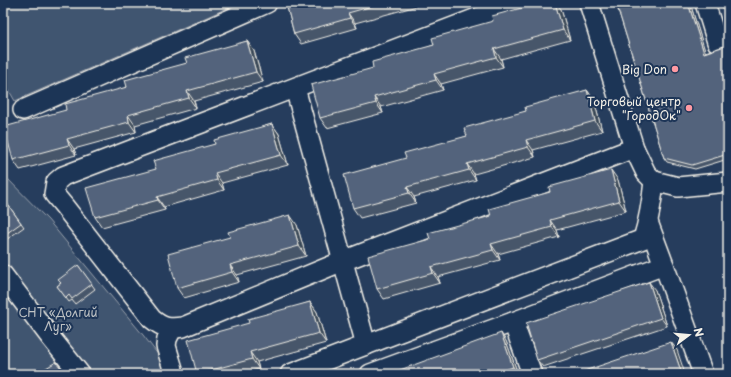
<svg xmlns="http://www.w3.org/2000/svg" width="731" height="377" viewBox="0 0 731 377" font-family="'Playpen Sans',sans-serif">
	<style>
		.green { fill: #40546f; stroke: #9aa2ac }
		.lines { fill: none; stroke-linecap: round; stroke-linejoin: round }
		.minor-casing { stroke: #f4f1e8; stroke-width: 22 }
		.minor { stroke: #1d3557; stroke-width: 19 }
		.wall { fill: #47566a; stroke: #f4f1e8 }
		.shaded-wall { fill: #394656; stroke: #f4f1e8 }
		.building { fill: #52647b; stroke: #f4f1e8 }
		.poi-dot { fill: #ff9aa2; stroke: #1d3557; stroke-width: 1.5 }
		.labels { text-anchor: middle; dominant-baseline: central; stroke-width: 4; stroke-linejoin: round; paint-order: stroke }
		.poi-label { font-size: 12px; fill: #f4f1e8; stroke: #1d3557; text-anchor: end }
		.park-label { font-size: 12px; fill: #bec2c4; stroke: #1d3557 }
	</style>
	<rect width="100%" height="100%" fill="#263d5d"/>
	<filter id="ink" filterUnits="userSpaceOnUse"><feTurbulence type="fractalNoise" baseFrequency=".025" numOctaves="2"/><feDisplacementMap in="SourceGraphic" scale="8" xChannelSelector="R" yChannelSelector="G"/><feConvolveMatrix kernelMatrix="1 2 1 2 8 2 1 2 1" color-interpolation-filters="sRGB"/></filter>
	<g filter="url(#ink)">
		<g class="green">
			<path d="M3,3H239L15,101L3,80Z"/>
			<path d="M3,174L48,220L143,335L173,374H3Z"/>
		</g>
		<g class="lines">
			<g class="minor-casing">
				<g id="minor">
					<path d="M516,3L63,176L56,182L54,194L64,206L152,319C163,328 169,329 183,327L343,261L634,148"/>
					<path d="M589,3L634,148L646,173L654,181L678,187L728,182"/>
					<path d="M705,3L717,42"/>
					<path d="M295,88L366,345"/>
					<path d="M23,110L267,3"/>
					<path d="M648,222L664,265"/>
					<path d="M3,275L51,338L80,374"/>
					<path d="M513,322L532,374"/>
					<path d="M172,329L167,339L166,346L173,369"/>
					<path d="M290,374L643,239C649,220 652,201 654,181"/>
					<path d="M370,374L513,322L664,265L703,374"/>
				</g>
			</g>
			<use href="#minor" class="minor"/>
		</g>
		<g class="wall">
			<path d="M286,3H417V6L355,23L357,28L301,44L294,34Z"/>
			<path d="M616,3H690L705,52L728,45V159L695,169L667,162L664,158Z"/>
			<path d="M561,9L570,40L501,59L503,67L441,84L443,90L381,107L383,113L327,128L320,118L373,68L434,45Z"/>
			<path d="M247,41L254,51L263,82L194,101L196,108L135,125L136,132L74,149L76,155L20,170L13,160L66,110L127,87L187,63Z"/>
			<path d="M587,90L594,100L602,131L533,150L535,157L474,174L476,180L414,197L416,203L360,218L353,208L406,158L467,136L526,111Z"/>
			<path d="M272,124L279,134L288,165L222,183L224,190L164,207L165,210L102,227L95,217L156,169L215,144Z"/>
			<path d="M618,180L626,211L557,230L559,237L498,254L500,260L438,277L440,283L384,299L377,289L430,239L491,216Z"/>
			<path d="M6,202L24,227L3,242V204Z"/>
			<path d="M297,225L306,256L237,275L239,282L184,298L177,288Z"/>
			<path d="M78,265L95,289L75,304L72,300L69,302L57,286L61,283Z"/>
			<path d="M655,290L667,326L543,367L537,360Z"/>
			<path d="M310,302L317,312L326,343L257,362L259,369L240,374H197L249,323Z"/>
			<path d="M506,341L518,374H389Z"/>
		</g>
		<g class="shaded-wall">
			<path d="M555,3H556L561,9L570,40L563,30Z"/>
			<path d="M688,3H690L707,57L704,53Z"/>
			<path d="M348,13L355,23L357,28L350,18Z"/>
			<path d="M247,41L254,51L263,82L256,72Z"/>
			<path d="M494,49L501,59L503,67L496,57Z"/>
			<path d="M434,74L441,84L443,90L436,80Z"/>
			<path d="M587,90L594,100L602,131L595,121Z"/>
			<path d="M187,91L194,101L196,108L189,98Z"/>
			<path d="M374,97L381,107L383,113L376,103Z"/>
			<path d="M128,115L135,125L136,132L129,122Z"/>
			<path d="M272,124L279,134L288,165L281,155Z"/>
			<path d="M67,139L74,149L76,155L69,145Z"/>
			<path d="M526,140L533,150L535,157L528,147Z"/>
			<path d="M467,164L474,174L476,180L469,170Z"/>
			<path d="M611,170L618,180L626,211L619,201Z"/>
			<path d="M215,173L222,183L224,190L217,180Z"/>
			<path d="M407,187L414,197L416,203L409,193Z"/>
			<path d="M157,197L164,207L165,210L158,200Z"/>
			<path d="M290,215L297,225L306,256L299,246Z"/>
			<path d="M550,220L557,230L559,237L552,227Z"/>
			<path d="M491,244L498,254L500,260L493,250Z"/>
			<path d="M230,265L237,275L239,282L232,272Z"/>
			<path d="M431,267L438,277L440,283L433,273Z"/>
			<path d="M649,282L655,290L667,326L661,318Z"/>
			<path d="M310,302L317,312L326,343L319,333Z"/>
			<path d="M501,333L506,341L518,374L513,367Z"/>
			<path d="M671,342L677,350L685,374H682Z"/>
			<path d="M250,352L257,362L259,369L252,359Z"/>
		</g>
		<g class="building">
			<path d="M286,3H383L348,13L350,18L294,34Z"/>
			<path d="M540,3H555L563,30L494,49L496,57L434,74L436,80L374,97L376,103L320,118L311,85L373,68L372,62L434,45L432,38L493,21L492,16Z"/>
			<path d="M616,3H688L704,53L728,45V154L692,165L664,158Z"/>
			<path d="M247,41L256,72L187,91L189,98L128,115L129,122L67,139L69,145L13,160L4,127L66,110L65,104L127,87L125,80L187,63L185,58Z"/>
			<path d="M587,90L595,121L526,140L528,147L467,164L469,170L407,187L409,193L353,208L344,175L406,158L404,153L467,136L464,128L526,111L525,107Z"/>
			<path d="M272,124L281,155L215,173L217,180L157,197L158,200L95,217L86,188L156,169L153,161L215,144L214,140Z"/>
			<path d="M611,170L619,201L550,220L552,227L491,244L493,250L431,267L433,273L377,289L368,256L430,239L428,233L491,216L489,209L550,192L549,187Z"/>
			<path d="M6,202L21,223L3,236V204Z"/>
			<path d="M290,215L299,246L230,265L232,272L177,288L168,254L230,237L228,232Z"/>
			<path d="M78,265L92,284L72,299L69,295L66,298L57,286L61,283L58,280Z"/>
			<path d="M649,282L661,318L537,360L526,323Z"/>
			<path d="M310,302L319,333L250,352L252,359L197,374L188,340L249,323L248,319Z"/>
			<path d="M501,333L513,367L494,374H389Z"/>
			<path d="M671,342L682,374H575Z"/>
			<path d="M56,362L66,374H36Z"/>
		</g>
	</g>
	<g class="poi-dot">
		<circle cx="675" cy="69" r="4"/>
		<circle cx="689" cy="108" r="4"/>
	</g>
	<g class="labels">
		<g class="poi-label">
			<text x="667" y="69">Big Don</text>
			<text x="681" y="101">Торговый центр<tspan x="681" dy="14">"ГородОк"</tspan></text>
		</g>
		<g class="park-label">
			<text x="58" y="312">СНТ «Долгий<tspan x="58" dy="14">Луг»</tspan></text>
		</g>
	</g>
	<rect width="731" height="377" fill="none" stroke="#1d3557" stroke-width="16"/>
	<rect x="8" y="8" width="715" height="361" fill="none" stroke="#f4f1e8" stroke-width="1.5" filter="url(#ink)"/>
	<g transform="translate(689 335) rotate(74)" stroke="#1d3557" stroke-width="3" paint-order="stroke">
	<path d="M0-3L7 15L0 10L-7 15Z" fill="#f4f1e8"/>
	<text y="-6" font-size="11" font-weight="bold" text-anchor="middle" fill="#f4f1e8">N</text>
	</g>
</svg>
